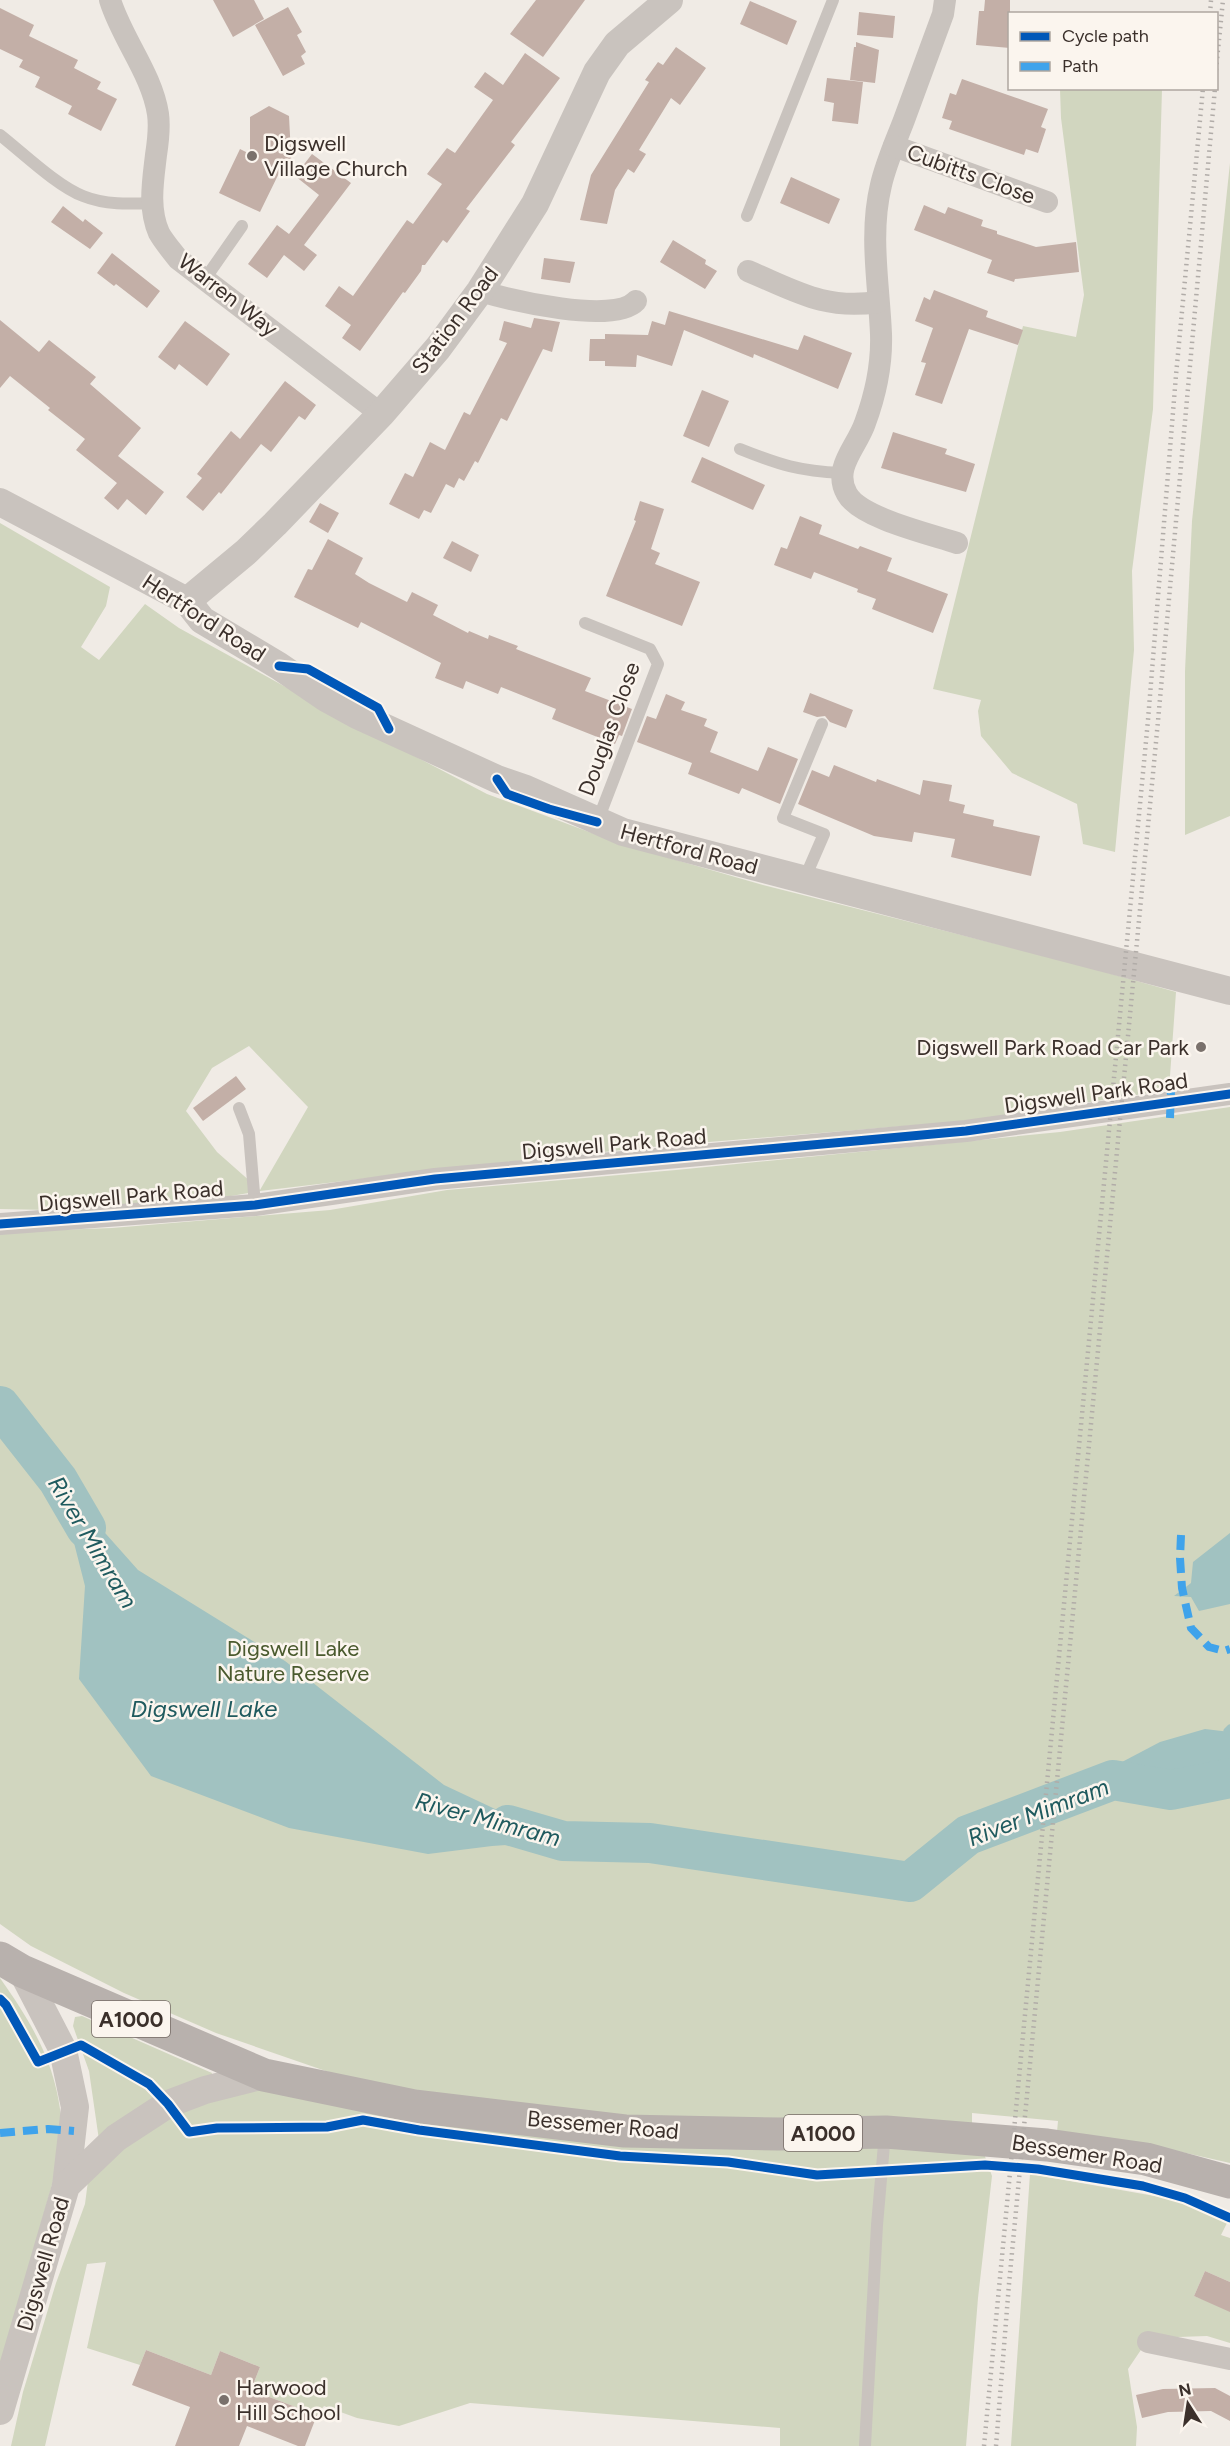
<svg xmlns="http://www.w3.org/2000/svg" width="1230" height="2446" viewBox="0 0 1230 2446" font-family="Figtree,sans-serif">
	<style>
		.green { fill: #d1d6bf; fill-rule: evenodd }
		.water { fill: #a1c2c1 }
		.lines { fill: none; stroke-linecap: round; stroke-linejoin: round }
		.stream { stroke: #a1c2c1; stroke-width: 7 }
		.river { stroke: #a1c2c1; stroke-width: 40 }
		.building { fill: #c3afa7 }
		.service { stroke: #c9c3be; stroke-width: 12 }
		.minor { stroke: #c9c3be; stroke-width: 22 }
		.tertiary { stroke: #c9c3be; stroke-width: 28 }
		.primary { stroke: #b8b1ad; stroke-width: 33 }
		.rail { stroke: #b1aca8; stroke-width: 4.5; stroke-dasharray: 1.5 4.5; stroke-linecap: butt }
		.quiet { stroke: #3fa3eb; stroke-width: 8; stroke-dasharray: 15 8; stroke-linecap: butt }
		.cycleway-casing { stroke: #fbf5ee; stroke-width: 13 }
		.cycleway { stroke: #0057b8; stroke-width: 9 }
		.poi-dot { fill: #7a716c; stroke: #fbf5ee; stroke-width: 2 }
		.labels { text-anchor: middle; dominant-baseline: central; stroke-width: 5; stroke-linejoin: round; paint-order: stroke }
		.shield { fill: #fbf5ee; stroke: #756b66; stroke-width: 1.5 }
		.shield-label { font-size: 21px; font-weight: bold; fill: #3b302b }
		.poi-label { font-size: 22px; fill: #3b302b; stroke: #fbf5ee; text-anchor: start }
		.street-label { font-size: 22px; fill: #3b302b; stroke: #fbf5ee }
		.park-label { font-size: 22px; fill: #4a5a2e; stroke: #fbf5ee }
		.water-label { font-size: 24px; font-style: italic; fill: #1f5a5e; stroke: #fbf5ee }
	</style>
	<rect width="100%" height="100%" fill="#f0ebe5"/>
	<g class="green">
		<path d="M1060,89H1162L1153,409L1132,571L1134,650L1115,852L1083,844L1077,804L1012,773L981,736L978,711L981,700L933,689L1023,326L1076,337L1084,295L1061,118Z"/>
		<path d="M1230,163V816L1185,835V671L1192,521Z"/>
		<path d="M0,523L110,587L106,606L81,647L99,660L145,604L179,628L340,717L487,794L624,845L763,885L1076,964L1176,992L1169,1090L966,1121L672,1145L487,1164L260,1191L178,1205L49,1210L0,1209ZM249,1046L308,1107L260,1190L217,1152L186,1111L212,1068Z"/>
		<path d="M1230,1107V2163L1155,2146L1057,2132L1058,2121L972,2113V2127L586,2119L346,2078L216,2033L124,1993L31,1946L0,1924V1232L112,1228L330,1210L447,1190L676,1170L1060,1132Z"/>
		<path d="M0,1978C40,2035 61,2074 63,2145L0,2372Z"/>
		<path d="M82,2016L212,2073L211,2077L99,2140L89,2071L73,2026L75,2017Z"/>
		<path d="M246,2083L982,2148L992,2176L978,2298L966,2446H780V2428L470,2403L399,2426L357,2418L324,2406L317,2415L251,2390L260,2367L220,2351L211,2375L146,2350L140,2365L87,2348L106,2262L87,2264L45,2446H11L23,2392L56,2283L85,2204L88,2181L152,2123Z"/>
		<path d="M1030,2174L1183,2201L1227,2223L1221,2235L1230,2238V2282L1205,2271L1194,2296L1230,2310V2343L1207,2336L1149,2338L1128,2369L1137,2427L1136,2446H1011Z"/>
	</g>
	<g class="water">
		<path d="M58,1480L138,1570L285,1661L444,1785L563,1841L492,1846L428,1854L289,1828L151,1776L79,1679L85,1586Z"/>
		<path d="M1230,1533V1604L1199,1611L1191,1597L1174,1596L1191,1583L1193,1562Z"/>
		<path d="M1205,1729L1230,1732V1798L1201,1799L1128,1792L1121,1781L1122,1762L1160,1742Z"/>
	</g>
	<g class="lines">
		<path class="stream" d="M1227,1731L1230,1728"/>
		<g class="river">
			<path d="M0,1406L58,1480L86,1528"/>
			<path d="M508,1825L563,1841L650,1843L910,1882L968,1835L1113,1780L1171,1790L1230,1778"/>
		</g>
	</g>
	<g class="building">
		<path d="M213,0H254L264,19L233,37Z"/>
		<path d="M536,0H585L543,57L510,34Z"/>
		<path d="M985,0H1010V48L976,45L979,11H984Z"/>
		<path d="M750,1L797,21L787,45L740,24Z"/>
		<path d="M288,7L302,32L297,35L306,52L301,56L305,64L283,76L255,25Z"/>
		<path d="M0,8L34,25L29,36L78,60L74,68L101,82L97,89L117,99L101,131L68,114L72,106L35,87L40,77L19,67L23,60L0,49Z"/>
		<path d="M859,12L895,16L893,38L857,35Z"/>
		<path d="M856,42L879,50L875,83L850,80L854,47H856Z"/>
		<path d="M676,47L706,68L680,105L671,98L639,150L646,154L634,173L628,169L615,190L607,224L580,220L591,175L649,82L645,80L658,62L663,65Z"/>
		<path d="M525,53L560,78L511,142L515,145L466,209L470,211L447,243L443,240L425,265H422L421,271L405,293L403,292L360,351L342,338L351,325L325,306L339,286L353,296L407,220L413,224L442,184L427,174L447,148L455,153L493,100L474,87L485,72L503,85Z"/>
		<path d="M827,78L863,82L858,124L832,121L834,103L824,101Z"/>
		<path d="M962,79L1048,109L1041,127L1046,129L1038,153L1026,149L1024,155L949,129L952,121L942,118L950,93L956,95Z"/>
		<path d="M269,106L289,116L292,174L282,167L260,212L219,193L240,149L250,154V117Z"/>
		<path d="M312,154L351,183L304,245L317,255L304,271L284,255L267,278L248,264L277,225L289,234L319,195L295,176Z"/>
		<path d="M791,177L840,199L829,224L780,203Z"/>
		<path d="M924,205L945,214L948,207L983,220L981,226L997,231V234L1036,247L1076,242L1079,272L1015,279L1014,282L987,273L992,260L914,230Z"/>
		<path d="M63,206L83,222L85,219L103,233L90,249L51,222Z"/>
		<path d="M673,240L706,260L705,264L717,271L705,289L660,262Z"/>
		<path d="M112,253L160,291L147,308L116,284L114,286L97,273Z"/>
		<path d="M544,258L575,262L570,283L541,279Z"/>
		<path d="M934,290L988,311L986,317L1023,330L1018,345L969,329L942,404L915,395L926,363L921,362L933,328L915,321L924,297L930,300Z"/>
		<path d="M669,311L798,350L804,335L852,353L838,389L754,354L753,358L684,330L672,366L637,355L636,367L605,366V361H589L590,339H605V334L648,335L652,321L665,325Z"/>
		<path d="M534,318L560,322L552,352L543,349L507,421L501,418L478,463L475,461L464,481L459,478L454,488L446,484L431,513L424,510L419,519L389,504L405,473L413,477L430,442L445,450L464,412L470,415L507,343L499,340L504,321L531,328Z"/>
		<path d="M0,320L39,352L49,340L96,377L90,384L141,428L118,456L164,492L146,515L127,499L118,510L104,498L117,483L76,450L85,439L48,410L50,408L10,376L0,388Z"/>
		<path d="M185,321L230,354L207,386L179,364L175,370L158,357Z"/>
		<path d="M285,381L316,405L305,420L299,416L271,452L261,444L221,494L219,492L203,511L186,497L202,478L197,474L231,431L240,439Z"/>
		<path d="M702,390L729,401L709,447L683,436Z"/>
		<path d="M893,432L947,449L945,454L975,464L966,492L881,468Z"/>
		<path d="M702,457L765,485L753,510L691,482Z"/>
		<path d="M640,501L664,509L651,549L660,553L655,564L700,582L682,626L606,596L636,521L634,520Z"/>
		<path d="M320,503L339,513L328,533L309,522Z"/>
		<path d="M800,516L822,525L819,534L858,549L860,546L892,558L887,571L948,594L933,633L872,609L876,599L857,592L858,589L814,572L811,579L774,565L781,547L787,549Z"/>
		<path d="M328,539L363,558L355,574L369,583L407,602L412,592L438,605L433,615L468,633L469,631L488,639L489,635L518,646L516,649L591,678L585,691L632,709L622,736L619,735L615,744L552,719L556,709L501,687L498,694L466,681L463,689L435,678L441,663L361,622L358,628L294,597L308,569L312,570Z"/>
		<path d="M452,541L479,555L471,572L443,558Z"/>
		<path d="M810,693L853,710L846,728L830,722L825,716L817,717L803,712Z"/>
		<path d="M666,694L685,702L681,710L707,719L704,726L718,732L710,752L758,771L768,747L798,759L780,804L742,788L739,794L688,774L692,763L637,742L647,716L656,719Z"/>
		<path d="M834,765L876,782L877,779L920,795L923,780L952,785L949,801L965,805L963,813L994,820L993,826L1040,836L1031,876L951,857L955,839L914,832L912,842L874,836L798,804L812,770L829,777Z"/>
		<path d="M236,1076L246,1089L203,1121L193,1108Z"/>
		<path d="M1205,2271L1230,2282V2312L1194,2296Z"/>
		<path d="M146,2350L211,2375L220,2351L260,2367L251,2390L317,2415L305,2446H298L247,2426L239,2446H175L190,2407L132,2385Z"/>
		<path d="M1215,2388L1230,2396V2421L1211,2411L1168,2412L1142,2418L1136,2395L1163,2389Z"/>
	</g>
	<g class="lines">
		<g class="service">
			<path d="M0,135C23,153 57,186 83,196C105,205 129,204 152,203"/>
			<path d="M747,216L833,0"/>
			<path d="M205,279L242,226"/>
			<path d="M740,449C780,465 799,471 842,473"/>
			<path d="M585,623L650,649L658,664L598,820"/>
			<path d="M804,880L824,834L783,818L822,724"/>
			<path d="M239,1108L249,1134L255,1205"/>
			<path d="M865,2446L877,2225L885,2133"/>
		</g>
		<g class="minor">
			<path d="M110,0C122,39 152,74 158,114C160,128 158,142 156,155C153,181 148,208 159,233C164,242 172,251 178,259L381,414"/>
			<path d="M945,0L943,14C930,49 917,85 904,120C896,141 886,163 881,185C869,234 879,285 881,334C882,364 875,396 865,423C857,447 832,468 847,494C860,518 930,534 957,543"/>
			<path d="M894,146L1047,202"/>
			<path d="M748,271C796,291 824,310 878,302"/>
			<path d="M480,291C510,300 614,325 636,301"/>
			<path d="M0,1224L255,1205L435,1179L966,1131L1230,1094"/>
			<path d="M1148,2342L1230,2359"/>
		</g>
		<g class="tertiary">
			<path d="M0,502L187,601L202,620L279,666L326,698L357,715L497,779L526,789L623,832L1230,991"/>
			<path d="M187,601L246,552L275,524L381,414L438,348L480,291L535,204L597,72L617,44L669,0"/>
			<path d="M22,1971L63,2050L75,2107L66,2186"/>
			<path d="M0,2411L66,2186L116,2138L168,2104L205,2090L264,2075"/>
		</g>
		<path class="primary" d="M0,1958L22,1971L264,2075L414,2106L625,2131L779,2134L886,2132L1047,2145L1146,2159L1230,2182"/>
		<g class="rail">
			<path d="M1210,14L1211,0"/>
			<path d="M1216,70L1223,0"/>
			<path d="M984,2446L1148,720L1176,375L1203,88"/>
			<path d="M996,2446L1009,2284L1158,721L1215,88"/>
		</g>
		<g class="quiet">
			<path d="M1170,1118L1171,1090"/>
			<path d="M1181,1535L1180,1558L1182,1588L1191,1628L1209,1647L1224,1651L1230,1649"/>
			<path d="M0,2133L48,2129L74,2131"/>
		</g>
		<g class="cycleway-casing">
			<g id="cycleway">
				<path d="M279,666L308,669L378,708L389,729"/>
				<path d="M497,779L507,794L549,809L597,822"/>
				<path d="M0,1224L255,1205L435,1179L966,1131L1230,1094"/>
				<path d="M0,1999L6,2005L38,2062L81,2045L149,2084L168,2104L189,2132L217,2128L327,2127L363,2120L419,2130L620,2156L728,2162L817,2175L985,2165L1038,2169L1143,2186L1185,2198L1230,2218"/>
			</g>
		</g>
		<use href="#cycleway" class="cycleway"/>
	</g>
	<g class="poi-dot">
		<circle cx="252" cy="156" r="6"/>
		<circle cx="1201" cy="1047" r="6"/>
		<circle cx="224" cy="2400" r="6"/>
	</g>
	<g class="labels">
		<g class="shield">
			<rect x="92" y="2001" width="78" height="36" rx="4.5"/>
			<rect x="784" y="2115" width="78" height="36" rx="4.5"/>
		</g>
		<g class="shield-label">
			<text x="131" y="2019">A1000</text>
			<text x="823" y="2133">A1000</text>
		</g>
		<g class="poi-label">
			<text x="264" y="143">Digswell<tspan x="264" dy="25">Village Church</tspan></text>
			<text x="1189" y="1047" text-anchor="end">Digswell Park Road Car Park</text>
			<text x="236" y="2387">Harwood<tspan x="236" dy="25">Hill School</tspan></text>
		</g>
		<g class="street-label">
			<text transform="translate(971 174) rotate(20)">Cubitts Close</text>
			<text transform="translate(228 295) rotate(38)">Warren Way</text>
			<text transform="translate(455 320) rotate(-53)">Station Road</text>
			<text transform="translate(204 618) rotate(33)">Hertford Road</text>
			<text transform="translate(609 729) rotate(-70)">Douglas Close</text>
			<text transform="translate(689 849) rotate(15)">Hertford Road</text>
			<text transform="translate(1096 1093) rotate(-8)">Digswell Park Road</text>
			<text transform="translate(614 1144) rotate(-5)">Digswell Park Road</text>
			<text transform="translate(131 1196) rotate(-5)">Digswell Park Road</text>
			<text transform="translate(603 2125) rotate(5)">Bessemer Road</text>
			<text transform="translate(1087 2154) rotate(9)">Bessemer Road</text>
			<text transform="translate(43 2264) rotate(-74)">Digswell Road</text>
		</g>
		<g class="park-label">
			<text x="293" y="1648">Digswell Lake<tspan x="293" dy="25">Nature Reserve</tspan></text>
		</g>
		<g class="water-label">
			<text transform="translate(93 1542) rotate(59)">River Mimram</text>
			<text x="204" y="1708">Digswell Lake</text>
			<text transform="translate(1038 1812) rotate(-21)">River Mimram</text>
			<text transform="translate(488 1819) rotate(15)">River Mimram</text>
		</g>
	</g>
	<rect x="1008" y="12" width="210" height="78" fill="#fbf5ee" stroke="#aea6a0" stroke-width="1.5"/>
	<rect x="1020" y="32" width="30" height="9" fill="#0057b8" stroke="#aea6a0" stroke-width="1.5"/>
	<text x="1062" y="42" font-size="18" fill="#3b302b">Cycle path</text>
	<rect x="1020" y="62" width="30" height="9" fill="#3fa3eb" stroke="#aea6a0" stroke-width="1.5"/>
	<text x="1062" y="72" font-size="18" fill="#3b302b">Path</text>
	<g transform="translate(1188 2404) rotate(348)" stroke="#fbf5ee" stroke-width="4.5" paint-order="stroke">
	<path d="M0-4.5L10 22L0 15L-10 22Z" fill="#3b302b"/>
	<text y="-9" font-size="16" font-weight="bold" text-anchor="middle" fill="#3b302b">N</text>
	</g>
</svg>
